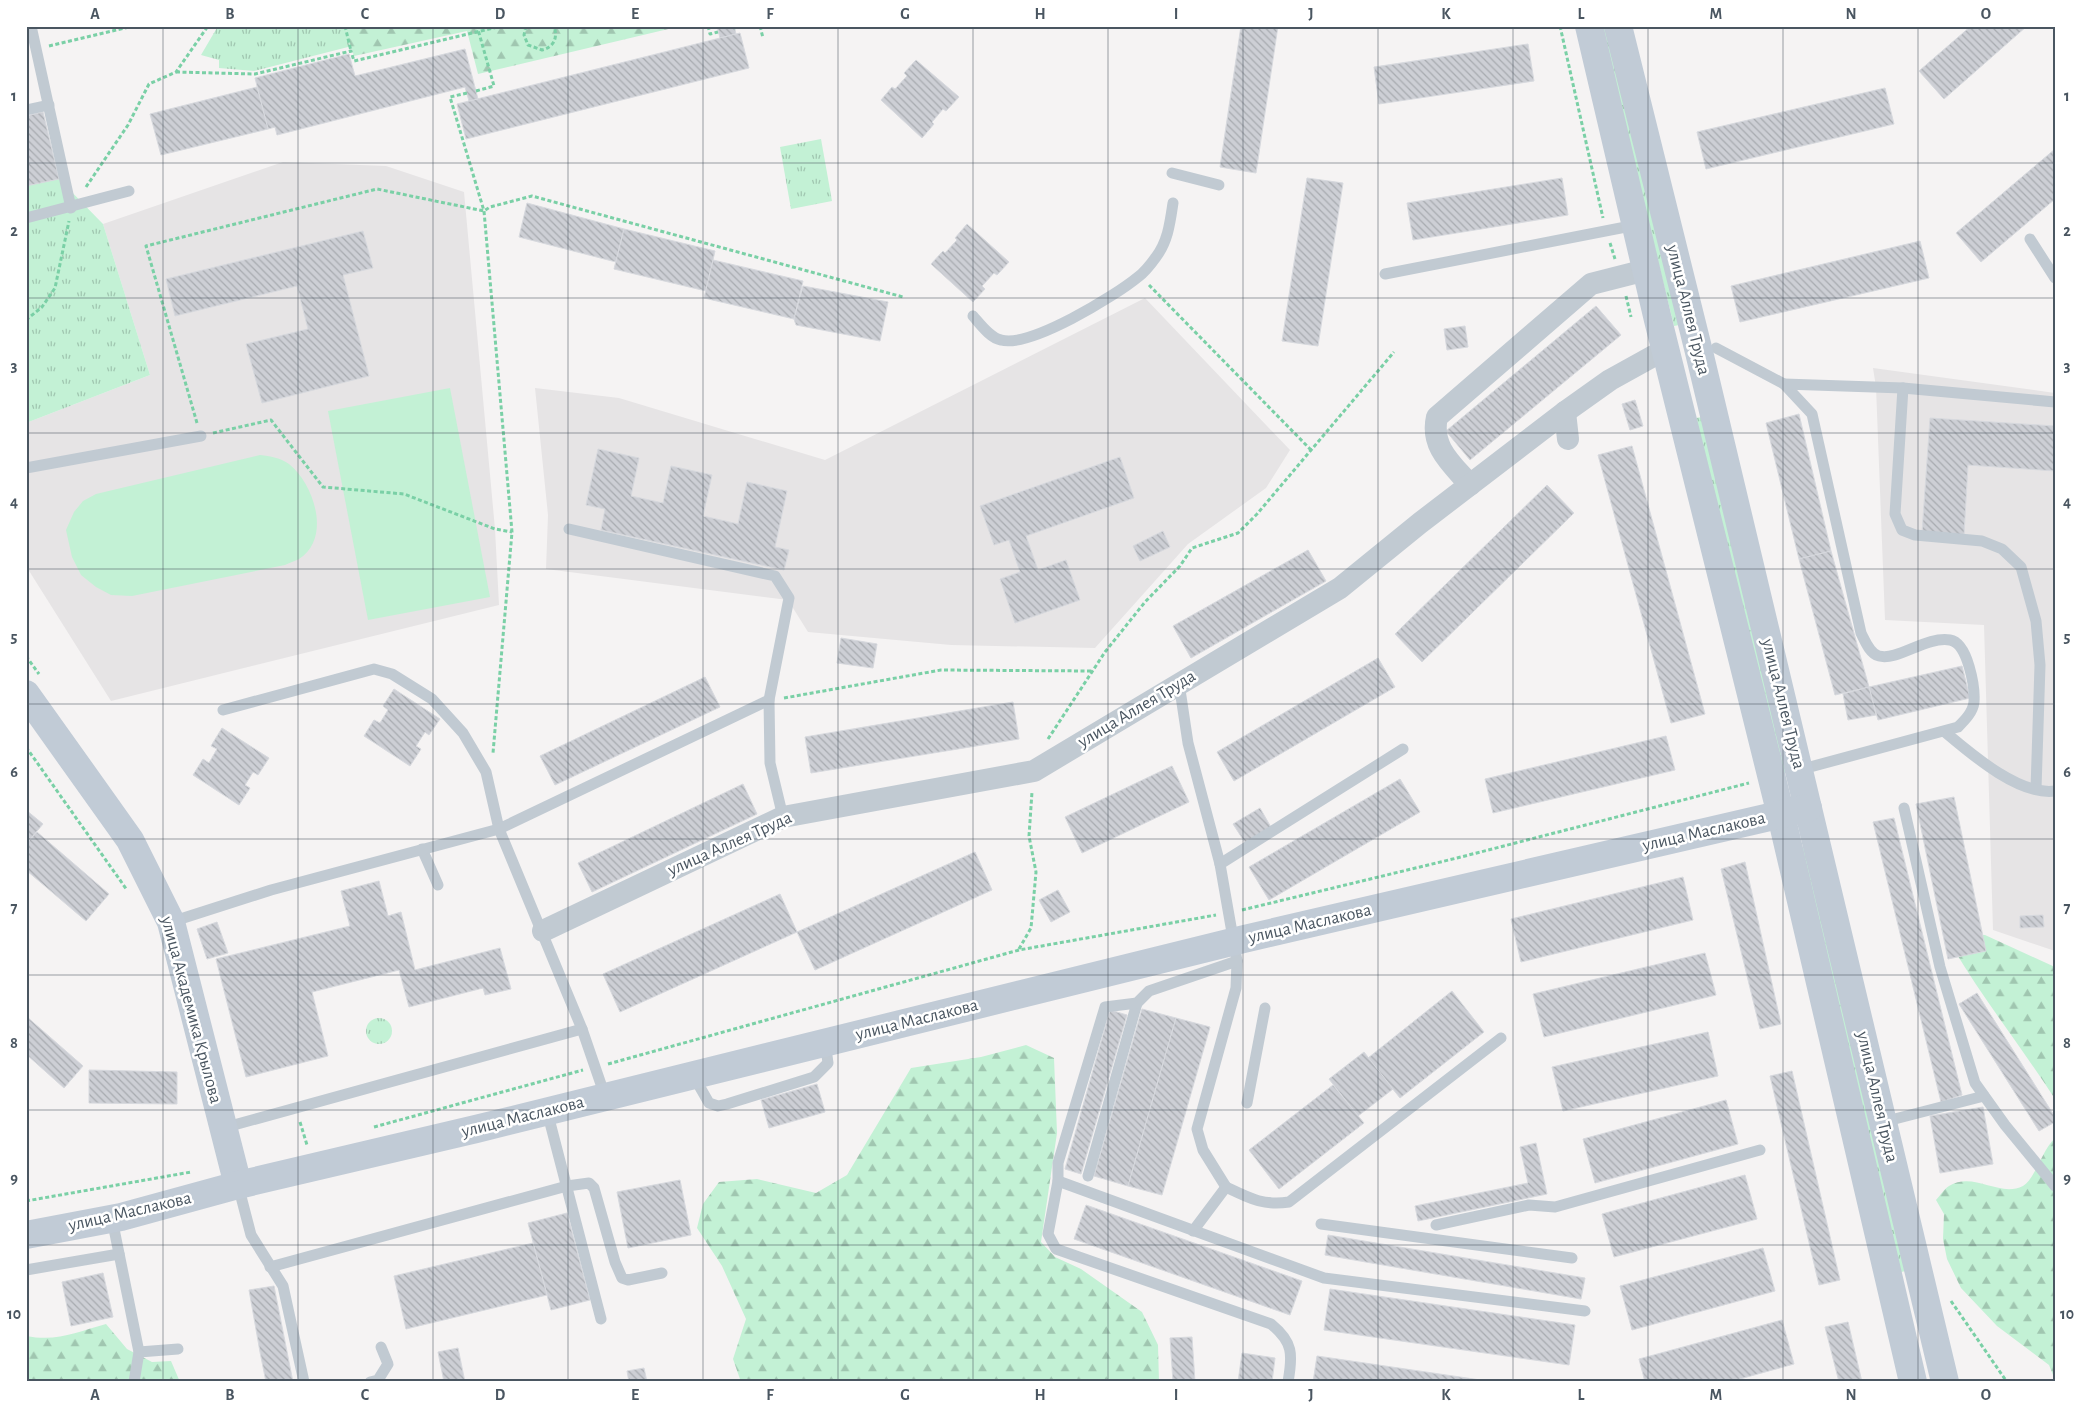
<svg xmlns="http://www.w3.org/2000/svg" width="2081" height="1408" viewBox="0 0 2081 1408" font-family="'Alegreya Sans',sans-serif">
	<style>
		.education { fill: #e6e4e5 }
		.grass { fill: url(#grass-tufts) }
		.forest { fill: url(#forest-firs) }
		.pitch { fill: #c3f1d5 }
		.building { fill: url(#building-back-hatch); stroke: #d7d9de }
		.lines { fill: none; stroke-linecap: round; stroke-linejoin: round }
		.path { stroke: #7ad0a6; stroke-width: 3; stroke-dasharray: 4 2.5; stroke-linecap: butt }
		.lane { stroke: #c1cad2; stroke-width: 11 }
		.street { stroke: #c1cad2; stroke-width: 22 }
		.secondary { stroke: #c1cbd6; stroke-width: 28 }
		.grid { fill: none; stroke: #4a5661; stroke-width: 1; stroke-opacity: 0.55 }
		.labels { text-anchor: middle; dominant-baseline: central; stroke-width: 5; stroke-linejoin: round; paint-order: stroke }
		.street-label { font-size: 18px; fill: #4a5661; stroke: #fff }
		.neatline { fill: none; stroke: #4a5661; stroke-width: 2 }
		.grid-label { font-size: 16px; text-anchor: middle; font-weight: bold; fill: #4a5661 }
	</style>
	<defs>
		<pattern id="grass-tufts" width="24" height="20" patternUnits="userSpaceOnUse" patternTransform="scale(1.25)"><rect width="24" height="20" fill="#c3f1d5"/><path d="M3 7l-1-3M5 7V3M7 7l1-3M15 17l-1-3M17 17v-4M19 17l1-3" fill="none" stroke="#a0c6b0"/></pattern>
		<pattern id="forest-firs" width="22" height="20" patternUnits="userSpaceOnUse" patternTransform="scale(1.25)"><rect width="22" height="20" fill="#c3f1d5"/><path d="M5 1l3.5 6h-7zM16 11l3.5 6h-7z" fill="#a0c6b0"/></pattern>
		<pattern id="building-back-hatch" width="6" height="6" patternUnits="userSpaceOnUse" patternTransform="scale(1.25)"><rect width="6" height="6" fill="#cdcfd5"/><path d="M-1 5l2 2M0 0l6 6M5-1l2 2" fill="none" stroke="#a8abb0"/></pattern>
	</defs>
	<rect width="100%" height="100%" fill="#f5f3f3"/>
	<g class="education">
		<path d="M283,162L386,166L464,192L495,529L499,605L111,701L26,566V423L150,375L103,224Z"/>
		<path d="M1145,298L1290,450L1266,488L1188,544L1095,648L951,645L808,632L788,600L546,569L548,515L535,388L619,398L825,460Z"/>
		<path d="M1873,368L2055,393V951L1993,930L1984,625L1885,620L1876,387Z"/>
	</g>
	<g class="grass">
		<path d="M218,26H345L352,46L254,71L219,68V60L201,55Z"/>
		<path d="M1600,26H1606L1679,325L1674,326Z"/>
		<path d="M821,139L832,201L791,209L780,147Z"/>
		<path d="M59,179L103,224L150,375L26,423V186Z"/>
		<path d="M1702,417L1788,772L1783,773L1696,418Z"/>
		<path d="M1805,848L1906,1271L1901,1272L1800,849Z"/>
		<circle cx="379" cy="1031" r="13"/>
	</g>
	<g class="forest">
		<path d="M345,26H681L478,74L467,31L354,56Z"/>
		<path d="M1965,934L1985,935L2055,967V1099C2022,1048 1984,1000 1953,948Z"/>
		<path d="M1026,1045L1054,1058L1057,1133L1041,1242L1055,1257L1081,1269L1142,1312L1158,1345L1159,1382H741L733,1359L746,1319L722,1266L697,1228L703,1204L719,1182L757,1179L816,1193L847,1175L911,1068L981,1057Z"/>
		<path d="M2055,1138V1380L2049,1365L1997,1326L1961,1288L1947,1259L1943,1239L1944,1214L1936,1200C1940,1196 1944,1189 1949,1186C1974,1171 1999,1198 2023,1186C2035,1179 2042,1150 2055,1138Z"/>
		<path d="M106,1324L127,1349L152,1362L171,1361L180,1382H26V1336C58,1342 76,1332 106,1324Z"/>
	</g>
	<g class="pitch">
		<path d="M450,388L490,597L368,620L328,411Z"/>
		<path d="M260,455C270,456 281,458 289,464C314,484 332,538 299,559C295,561 289,563 285,565L132,596L111,595L96,587L81,575L72,557L66,530L74,512L83,501L96,494Z"/>
	</g>
	<g class="building">
		<path d="M717,26H734L736,34L720,38Z"/>
		<path d="M1241,26H1278L1256,173L1220,167Z"/>
		<path d="M1971,26H2027L1944,99L1919,71Z"/>
		<path d="M740,33L749,68L466,139L457,104Z"/>
		<path d="M1528,44L1534,81L1379,104L1374,67Z"/>
		<path d="M465,49L478,99L469,101L465,87L277,135L275,127L268,129L255,78L349,54L355,76Z"/>
		<path d="M916,60L959,97L946,111L943,109L932,122L934,124L922,138L881,100L892,87L895,89L907,76L904,73Z"/>
		<path d="M257,87L268,129L161,155L150,114Z"/>
		<path d="M1885,88L1894,124L1706,169L1697,132Z"/>
		<path d="M43,112L59,179L26,186V116Z"/>
		<path d="M2055,149V199L1981,262L1956,233Z"/>
		<path d="M1307,178L1343,183L1318,346L1282,341Z"/>
		<path d="M1562,178L1568,215L1413,240L1407,203Z"/>
		<path d="M527,203L624,229L616,262L519,237Z"/>
		<path d="M967,224L1009,262L997,275L994,273L982,286L985,289L973,302L931,264L943,251L945,253L957,240L955,238Z"/>
		<path d="M624,229L715,251L706,291L614,269Z"/>
		<path d="M363,231L373,268L343,275L369,376L262,403L246,344L308,329L297,286L175,316L166,279Z"/>
		<path d="M1920,241L1929,278L1740,322L1731,286Z"/>
		<path d="M713,260L803,281L794,319L704,298Z"/>
		<path d="M803,286L888,302L880,341L796,325L794,319Z"/>
		<path d="M1596,306L1621,335L1470,460L1446,431Z"/>
		<path d="M1465,326L1468,347L1447,350L1444,329Z"/>
		<path d="M1635,400L1643,426L1630,430L1622,404Z"/>
		<path d="M1799,414L1831,551L1799,559L1766,423Z"/>
		<path d="M1930,418L2055,426V471L1968,465L1964,535L1922,532Z"/>
		<path d="M1632,446L1705,714L1671,723L1598,455Z"/>
		<path d="M598,449L639,458L631,496L663,503L671,466L712,475L703,516L738,524L747,482L787,491L775,547L789,550L784,570L601,530L605,509L586,505Z"/>
		<path d="M1120,457L1134,498L1026,536L1038,570L1066,560L1080,600L1015,623L1000,579L1020,572L1009,540L994,545L980,506Z"/>
		<path d="M1547,485L1574,513L1422,662L1395,634Z"/>
		<path d="M1163,531L1170,547L1140,561L1133,546Z"/>
		<path d="M1308,550L1326,581L1191,658L1173,626Z"/>
		<path d="M1831,551L1869,687L1835,695L1799,559Z"/>
		<path d="M841,638L877,644L873,668L837,663Z"/>
		<path d="M1378,658L1395,687L1234,781L1217,752Z"/>
		<path d="M1962,666L1970,698L1878,720L1869,687Z"/>
		<path d="M705,677L720,707L555,785L540,756Z"/>
		<path d="M1869,687L1876,715L1848,720L1843,694Z"/>
		<path d="M394,689L440,719L429,735L425,732L416,746L421,749L410,766L364,736L374,720L380,723L388,710L383,706Z"/>
		<path d="M1013,702L1019,739L811,773L805,737Z"/>
		<path d="M222,728L269,758L258,775L253,772L245,785L250,788L239,805L193,775L203,759L209,763L217,749L211,746Z"/>
		<path d="M1666,736L1675,770L1493,813L1485,779Z"/>
		<path d="M1172,766L1189,802L1082,853L1065,817Z"/>
		<path d="M1400,779L1420,812L1269,900L1249,867Z"/>
		<path d="M743,784L757,814L592,892L578,863Z"/>
		<path d="M1954,797L1986,951L1948,959L1916,804Z"/>
		<path d="M1260,808L1272,829L1246,844L1233,824Z"/>
		<path d="M26,810L43,824L26,844Z"/>
		<path d="M1894,818L1962,1095L1941,1102L1873,822Z"/>
		<path d="M37,832L109,894L86,921L26,870V844Z"/>
		<path d="M975,852L992,890L815,970L797,932Z"/>
		<path d="M1745,862L1781,1024L1760,1029L1721,869Z"/>
		<path d="M1683,877L1693,920L1521,962L1511,919Z"/>
		<path d="M379,881L388,916L401,912L415,970L500,948L511,989L485,995L483,988L409,1007L399,970L312,992L328,1056L246,1077L216,959L350,926L341,891Z"/>
		<path d="M1058,890L1070,912L1051,922L1039,900Z"/>
		<path d="M780,894L797,932L620,1012L603,974Z"/>
		<path d="M2043,915L2044,927L2020,928V916Z"/>
		<path d="M217,922L228,953L207,959L197,929Z"/>
		<path d="M1705,953L1716,995L1544,1037L1533,994Z"/>
		<path d="M1452,991L1484,1032L1400,1098L1368,1058Z"/>
		<path d="M1977,993L2055,1117V1122L2039,1131L1959,1004Z"/>
		<path d="M1142,1009L1176,1018L1128,1186L1094,1176Z"/>
		<path d="M1110,1010L1127,1015L1081,1174L1065,1169Z"/>
		<path d="M26,1016L83,1066L64,1088L26,1054Z"/>
		<path d="M1176,1018L1210,1027L1162,1195L1128,1186Z"/>
		<path d="M1708,1032L1718,1076L1563,1111L1552,1067Z"/>
		<path d="M1364,1052L1393,1089L1358,1116L1329,1079Z"/>
		<path d="M89,1070L177,1072V1104L89,1103Z"/>
		<path d="M1792,1071L1840,1280L1819,1285L1770,1076Z"/>
		<path d="M817,1084L825,1112L769,1128L761,1100Z"/>
		<path d="M1333,1085L1364,1123L1279,1189L1249,1150Z"/>
		<path d="M1726,1100L1738,1144L1595,1183L1583,1139Z"/>
		<path d="M1983,1107L1993,1164L1940,1173L1930,1116Z"/>
		<path d="M1536,1143L1547,1194L1418,1221L1415,1206L1528,1183L1520,1147Z"/>
		<path d="M1745,1175L1757,1219L1614,1257L1602,1214Z"/>
		<path d="M680,1180L691,1235L628,1248L617,1192Z"/>
		<path d="M1086,1205L1302,1281L1290,1315L1074,1239Z"/>
		<path d="M567,1213L590,1300L551,1310L528,1223Z"/>
		<path d="M1328,1235L1585,1278L1581,1299L1325,1255Z"/>
		<path d="M533,1243L547,1295L406,1329L394,1276Z"/>
		<path d="M1763,1248L1775,1291L1632,1330L1620,1286Z"/>
		<path d="M103,1273L113,1317L71,1326L62,1282Z"/>
		<path d="M274,1286L293,1382H266L260,1352L249,1290Z"/>
		<path d="M1330,1289L1575,1325L1569,1365L1324,1330Z"/>
		<path d="M1782,1320L1794,1364L1729,1382H1645L1639,1359Z"/>
		<path d="M1848,1322L1862,1382H1839L1825,1327Z"/>
		<path d="M1192,1337L1195,1382H1173L1170,1338Z"/>
		<path d="M458,1348L465,1382H444L438,1352Z"/>
		<path d="M1242,1353L1275,1358L1272,1382H1238Z"/>
		<path d="M1317,1356L1494,1382H1313Z"/>
		<path d="M644,1368L647,1382H629L627,1371Z"/>
	</g>
	<g class="lines">
		<g class="path">
			<path d="M345,26L351,51"/>
			<path d="M526,26L524,35L528,45L542,50C554,47 558,38 554,26"/>
			<path d="M632,26H645"/>
			<path d="M708,26L710,34L718,32"/>
			<path d="M760,26L763,38"/>
			<path d="M1560,26L1603,218"/>
			<path d="M734,28L741,26"/>
			<path d="M49,46L133,26"/>
			<path d="M176,72L255,74L351,51L354,61L502,26"/>
			<path d="M476,91L494,86L477,26"/>
			<path d="M467,93L450,97L484,211L512,532L493,753"/>
			<path d="M86,187L128,125L149,84L176,72L208,26"/>
			<path d="M1610,243L1615,259"/>
			<path d="M1149,285L1311,450"/>
			<path d="M1626,296L1631,317"/>
			<path d="M26,320L42,307L55,288L69,221"/>
			<path d="M197,423L146,246L377,189L484,211L490,207L532,196L903,297"/>
			<path d="M213,433L271,420L323,487L404,494L495,529L512,532"/>
			<path d="M26,656L39,674"/>
			<path d="M784,698L941,670L1091,671"/>
			<path d="M1048,739L1105,652L1145,602L1180,566L1192,548L1238,533L1257,514L1394,352"/>
			<path d="M26,747L127,890"/>
			<path d="M1242,910L1457,858L1749,783"/>
			<path d="M1019,949L1031,928L1036,872L1029,836L1032,792"/>
			<path d="M608,1064L1019,950L1216,915"/>
			<path d="M300,1122L307,1145"/>
			<path d="M374,1127L583,1070"/>
			<path d="M26,1201L191,1172"/>
			<path d="M1951,1301L2007,1382"/>
		</g>
		<g class="lane">
			<path d="M31,26L71,208"/>
			<path d="M26,110L49,105"/>
			<path d="M1172,173L1219,185"/>
			<path d="M26,218L129,191"/>
			<path d="M2030,239L2055,278"/>
			<path d="M1385,274L1636,225"/>
			<path d="M973,316C980,324 990,338 1001,340C1030,348 1115,296 1138,277C1145,272 1151,264 1156,257C1168,241 1170,223 1173,203"/>
			<path d="M1716,348L1784,384L1812,414L1861,633C1865,641 1870,654 1879,656C1898,661 1926,636 1950,640C1968,643 1975,687 1974,702C1973,712 1965,720 1958,727L1799,770"/>
			<path d="M1784,384L1903,388L2055,402"/>
			<path d="M1903,388L1895,514L1902,530L1915,535L1982,541L2002,549L2021,567L2036,621L2040,665L2036,789"/>
			<path d="M26,468L201,436"/>
			<path d="M569,529L775,576L789,598L769,700L770,763L783,817"/>
			<path d="M1179,683L1188,743L1220,864L1237,961L1236,988L1197,1129L1203,1150L1226,1187"/>
			<path d="M223,710L374,669L392,674L432,699L463,733L486,772L499,829L582,1029L605,1096"/>
			<path d="M1945,732C1970,753 2019,796 2055,791"/>
			<path d="M1904,808L1940,967L1975,1083L2005,1125L2055,1186"/>
			<path d="M422,849L438,885"/>
			<path d="M1220,864L1403,749"/>
			<path d="M171,922L271,890L499,829L769,700"/>
			<path d="M693,1075L709,1103L718,1106L727,1104L814,1077L828,1063L825,1042"/>
			<path d="M1247,1103L1265,1008"/>
			<path d="M547,1111L601,1319"/>
			<path d="M1883,1122L1984,1096"/>
			<path d="M223,1128L582,1029"/>
			<path d="M1088,1176L1137,1003"/>
			<path d="M1058,1181V1163L1105,1007L1137,1003L1149,991L1237,961"/>
			<path d="M238,1185L251,1235L283,1286L304,1382"/>
			<path d="M112,1219L139,1352L134,1382"/>
			<path d="M1321,1224L1572,1258"/>
			<path d="M1436,1225L1529,1205L1555,1207L1760,1150"/>
			<path d="M1193,1231L1226,1187C1249,1198 1263,1206 1289,1202L1501,1038"/>
			<path d="M270,1267L567,1186L589,1183L594,1188L615,1262L622,1278L628,1280L662,1273"/>
			<path d="M26,1270L119,1254"/>
			<path d="M139,1352L178,1349"/>
			<path d="M370,1382L378,1380L388,1364L381,1347"/>
			<path d="M1288,1382C1293,1354 1293,1342 1271,1324L1056,1249L1048,1234L1058,1181L1324,1278L1585,1311"/>
		</g>
		<g class="street">
			<path d="M1565,412L1568,439"/>
			<path d="M1470,485C1452,464 1430,447 1437,417L1591,284L1646,270"/>
			<path d="M543,931L783,817L1034,771L1340,588L1420,523L1565,412L1610,380L1666,349"/>
		</g>
		<g class="secondary">
			<path d="M1589,26L1658,320L1781,815L1913,1382"/>
			<path d="M1618,26L1699,352L1945,1382"/>
			<path d="M26,694L130,840L171,922L238,1185"/>
			<path d="M26,1235L121,1217L238,1185L476,1129L1244,939L1808,808"/>
		</g>
	</g>
	<path class="grid" d="M163,26V1382M298,26V1382M433,26V1382M568,26V1382M703,26V1382M838,26V1382M973,26V1382M1108,26V1382M1243,26V1382M1378,26V1382M1513,26V1382M1648,26V1382M1783,26V1382M1918,26V1382M26,163H2055M26,298H2055M26,433H2055M26,569H2055M26,704H2055M26,839H2055M26,975H2055M26,1110H2055M26,1245H2055"/>
	<g class="labels">
		<g class="street-label">
			<text transform="translate(1688 310) rotate(76)">улица Аллея Труда</text>
			<text transform="translate(1783 704) rotate(76)">улица Аллея Труда</text>
			<text transform="translate(1137 709) rotate(-31)">улица Аллея Труда</text>
			<text transform="translate(1704 832) rotate(-13)">улица Маслакова</text>
			<text transform="translate(730 844) rotate(-24)">улица Аллея Труда</text>
			<text transform="translate(1310 924) rotate(-13)">улица Маслакова</text>
			<text transform="translate(191 1010) rotate(75)">улица Академика Крылова</text>
			<text transform="translate(917 1020) rotate(-14)">улица Маслакова</text>
			<text transform="translate(1877 1097) rotate(77)">улица Аллея Труда</text>
			<text transform="translate(523 1117) rotate(-14)">улица Маслакова</text>
			<text transform="translate(130 1212) rotate(-13)">улица Маслакова</text>
		</g>
	</g>
	<rect width="2081" height="1408" fill="none" stroke="#ffffff" stroke-width="55"/>
	<rect x="28" y="28" width="2026" height="1352" class="neatline"/>
	<g class="grid-label">
		<text x="95" y="19">A</text>
		<text x="230" y="19">B</text>
		<text x="365" y="19">C</text>
		<text x="500" y="19">D</text>
		<text x="635" y="19">E</text>
		<text x="770" y="19">F</text>
		<text x="905" y="19">G</text>
		<text x="1040" y="19">H</text>
		<text x="1176" y="19">I</text>
		<text x="1311" y="19">J</text>
		<text x="1446" y="19">K</text>
		<text x="1581" y="19">L</text>
		<text x="1716" y="19">M</text>
		<text x="1851" y="19">N</text>
		<text x="1986" y="19">O</text>
		<text x="14" y="101">1</text>
		<text x="2067" y="101">1</text>
		<text x="14" y="236">2</text>
		<text x="2067" y="236">2</text>
		<text x="14" y="371">3</text>
		<text x="2067" y="371">3</text>
		<text x="14" y="507">4</text>
		<text x="2067" y="507">4</text>
		<text x="14" y="642">5</text>
		<text x="2067" y="642">5</text>
		<text x="14" y="777">6</text>
		<text x="2067" y="777">6</text>
		<text x="14" y="913">7</text>
		<text x="2067" y="913">7</text>
		<text x="14" y="1048">8</text>
		<text x="2067" y="1048">8</text>
		<text x="14" y="1183">9</text>
		<text x="2067" y="1183">9</text>
		<text x="14" y="1319">10</text>
		<text x="2067" y="1319">10</text>
		<text x="95" y="1400">A</text>
		<text x="230" y="1400">B</text>
		<text x="365" y="1400">C</text>
		<text x="500" y="1400">D</text>
		<text x="635" y="1400">E</text>
		<text x="770" y="1400">F</text>
		<text x="905" y="1400">G</text>
		<text x="1040" y="1400">H</text>
		<text x="1176" y="1400">I</text>
		<text x="1311" y="1400">J</text>
		<text x="1446" y="1400">K</text>
		<text x="1581" y="1400">L</text>
		<text x="1716" y="1400">M</text>
		<text x="1851" y="1400">N</text>
		<text x="1986" y="1400">O</text>
	</g>
</svg>
